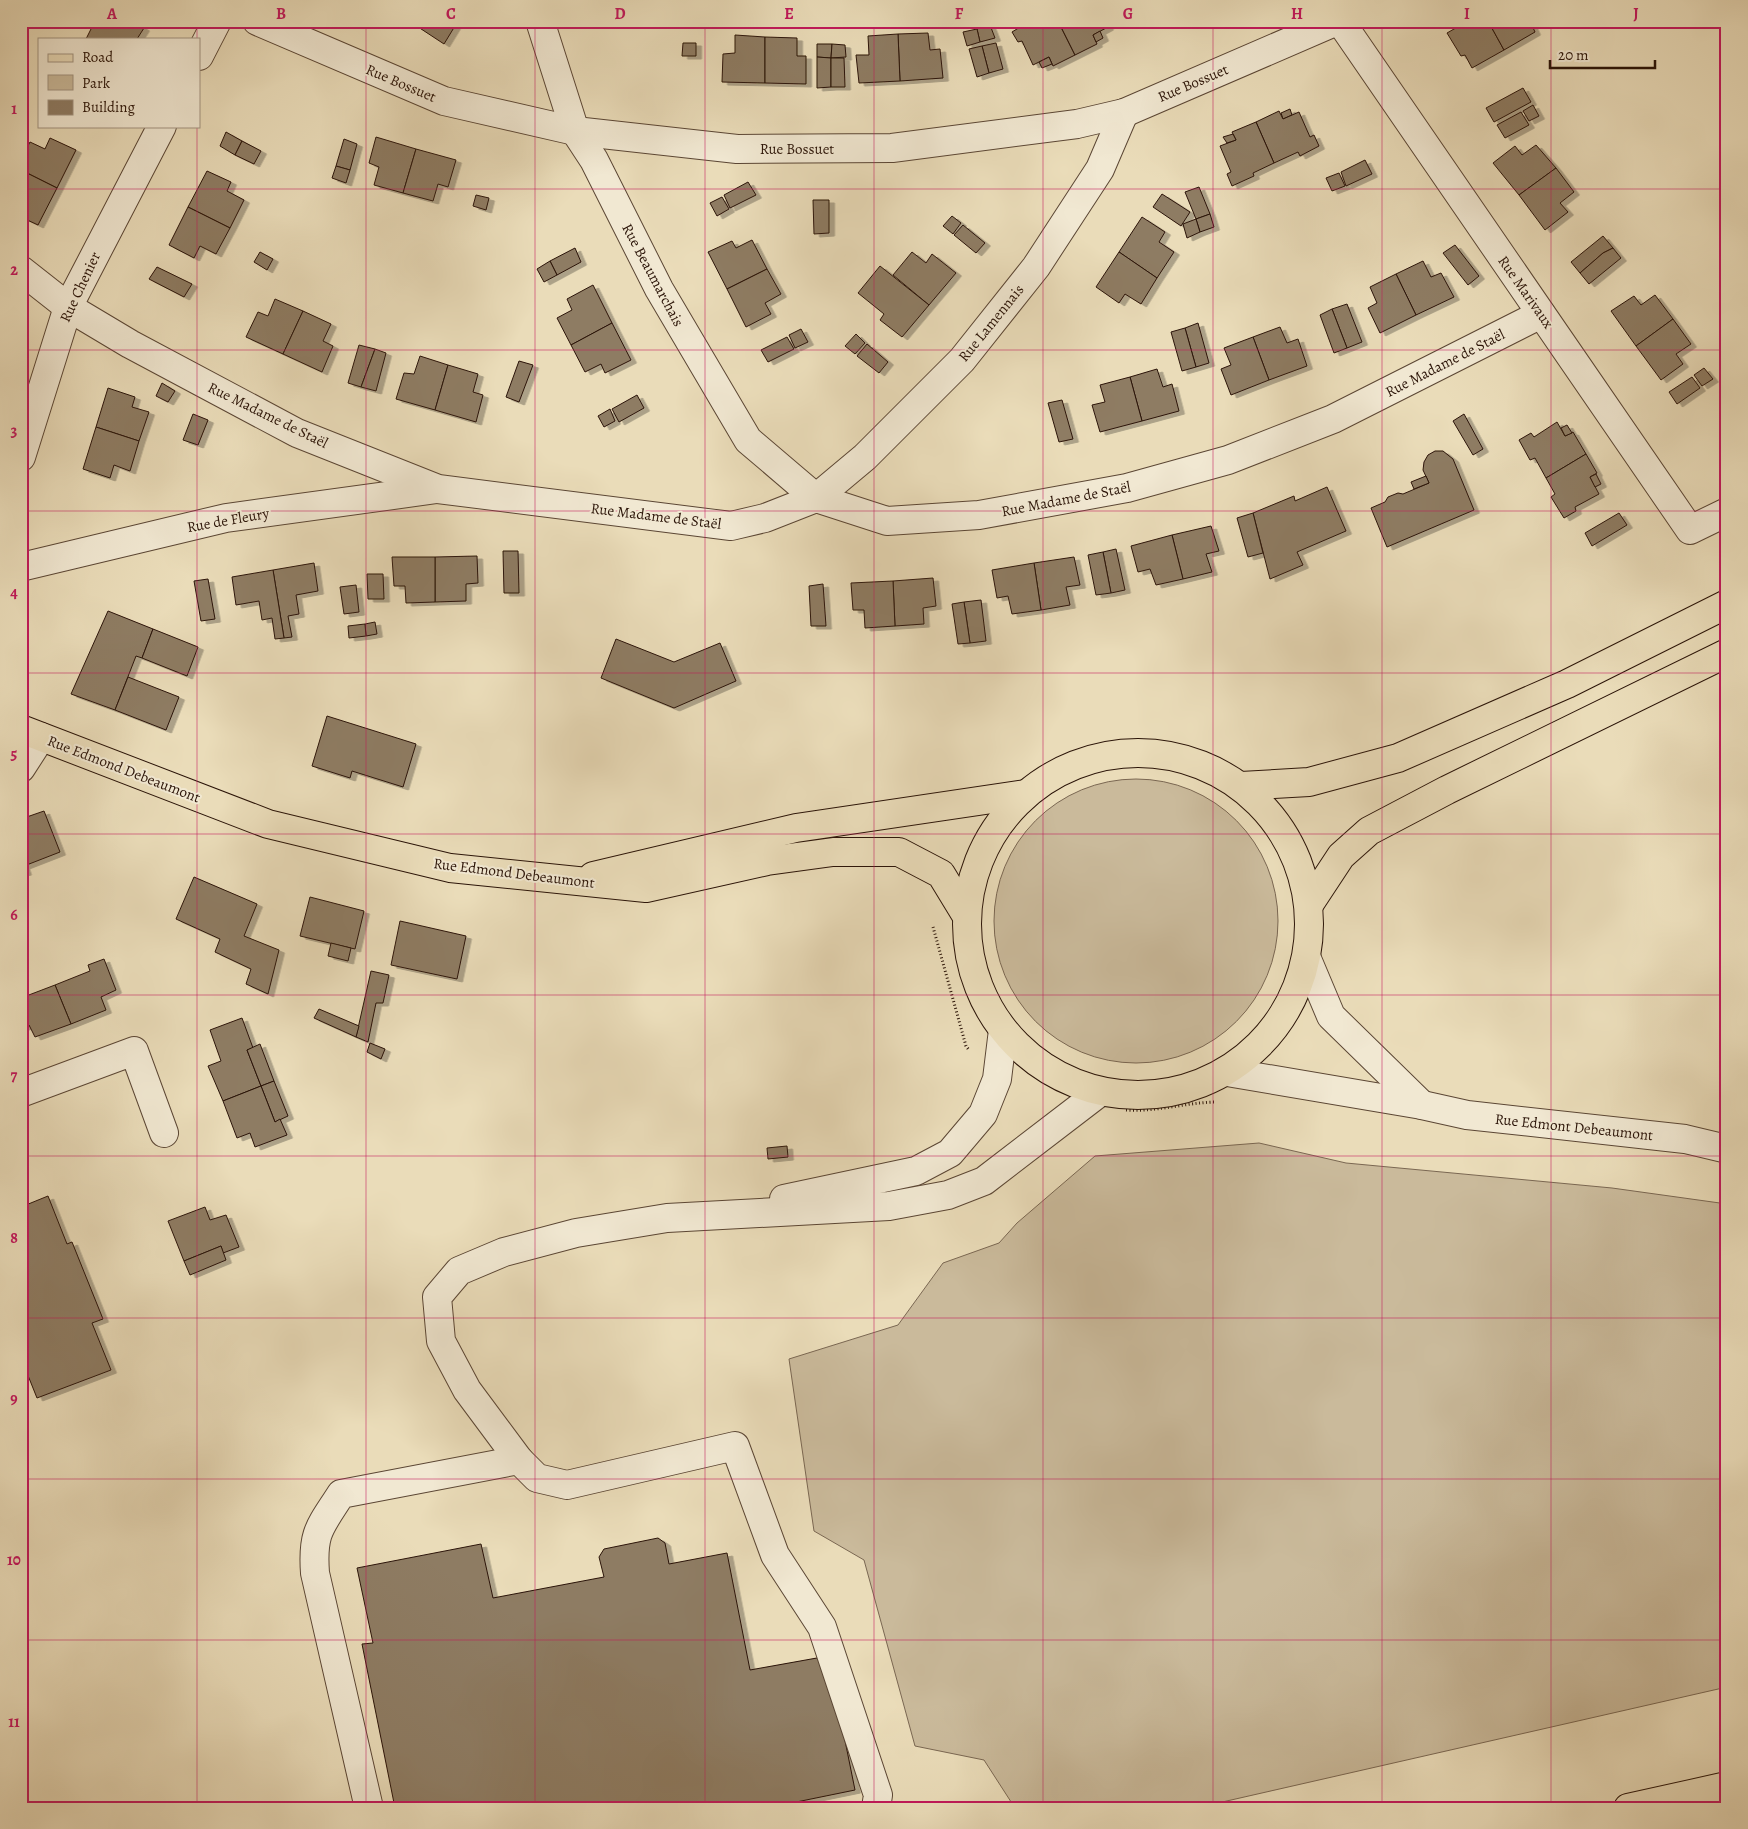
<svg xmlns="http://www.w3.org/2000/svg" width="1748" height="1829" viewBox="0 0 1748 1829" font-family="Alegreya,serif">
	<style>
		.green { fill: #caba9b; stroke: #7a6752 }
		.building { fill: #8e7c64; stroke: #2b1408; filter: url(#shadow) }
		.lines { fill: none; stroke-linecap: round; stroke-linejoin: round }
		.minor-casing { stroke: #5b4634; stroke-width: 30 }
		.major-casing { stroke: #2b1408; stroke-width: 30 }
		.highway-casing { stroke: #2b1408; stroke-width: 30 }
		.path { stroke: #2b1408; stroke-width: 3; stroke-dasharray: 1 2.5; stroke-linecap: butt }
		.minor { stroke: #f1e8d2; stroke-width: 28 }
		.major { stroke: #eadcb9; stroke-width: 28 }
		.highway { stroke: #eadcb9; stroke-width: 28 }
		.grid { fill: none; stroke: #c2185b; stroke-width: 1; stroke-opacity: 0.55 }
		.labels { text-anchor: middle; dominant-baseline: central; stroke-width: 4; stroke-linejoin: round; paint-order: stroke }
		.street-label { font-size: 15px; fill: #2b1408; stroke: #f1e8d2 }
		.neatline { fill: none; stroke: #c2185b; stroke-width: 2 }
		.grid-label { font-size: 16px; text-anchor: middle; font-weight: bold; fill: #c2185b }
	</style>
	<defs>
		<filter id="shadow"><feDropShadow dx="5.5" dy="3" stdDeviation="0" flood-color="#0004"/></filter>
	</defs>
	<rect width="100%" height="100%" fill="#eadcb9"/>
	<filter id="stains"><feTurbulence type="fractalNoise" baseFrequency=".004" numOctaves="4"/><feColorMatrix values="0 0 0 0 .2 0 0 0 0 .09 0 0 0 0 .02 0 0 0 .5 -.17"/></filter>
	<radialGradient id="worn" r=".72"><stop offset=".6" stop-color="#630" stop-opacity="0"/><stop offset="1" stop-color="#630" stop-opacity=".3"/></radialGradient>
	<g class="green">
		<circle cx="1136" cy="921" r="142"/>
		<path d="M1259,1143L1346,1163L1612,1188L1727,1204V1687L1196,1808H1015L984,1760L915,1746L864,1560L814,1531L789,1359L898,1325L943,1263L999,1243L1017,1223L1095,1156Z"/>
	</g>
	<g class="building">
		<path d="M95,21H110L114,24L115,21H132L144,28L137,39H86Z"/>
		<path d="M409,21H458L444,44Z"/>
		<path d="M1030,21L1034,26L1044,21H1058L1075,55L1053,66L1049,57L1033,65L1022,41L1018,42L1012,32Z"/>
		<path d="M1058,21H1105L1108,27L1093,35L1097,44L1075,55Z"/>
		<path d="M1468,21H1488L1504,50L1472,68L1465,55L1461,56L1447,33Z"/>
		<path d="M1488,21H1530L1535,32L1504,50Z"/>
		<path d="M990,25L995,38L980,42L977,29Z"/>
		<path d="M977,29L980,42L967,46L963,32Z"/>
		<path d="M1100,31L1103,38L1096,42L1093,35Z"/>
		<path d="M928,33L930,50L940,49L943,78L900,81L898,34Z"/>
		<path d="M898,34L900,81L859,83L856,55H869L868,36Z"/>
		<path d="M735,35L765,37V83L722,82L723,54L735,53Z"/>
		<path d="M765,37L797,38V56H806V84L765,83Z"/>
		<path d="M683,43H696V56H682Z"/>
		<path d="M996,43L1003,69L989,73L982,46Z"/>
		<path d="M817,44H832L831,58L817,57Z"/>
		<path d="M832,44L845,45L846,57L831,58Z"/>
		<path d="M982,46L989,73L977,77L969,49Z"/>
		<path d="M817,57L831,58V87L817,88Z"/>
		<path d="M1049,57L1052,64L1042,68L1039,62Z"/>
		<path d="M831,58H844L845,87H831Z"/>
		<path d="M1523,88L1531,102L1494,122L1486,108Z"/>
		<path d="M1533,105L1539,116L1529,121L1523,111Z"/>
		<path d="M1290,109L1292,115L1283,119L1281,113Z"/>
		<path d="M1279,111L1283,119L1299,112L1310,137L1314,135L1319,146L1300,156L1298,152L1274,163L1256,122Z"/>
		<path d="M1521,112L1529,125L1505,138L1497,125Z"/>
		<path d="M1256,122L1274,163L1253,173L1254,176L1232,186L1227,174L1231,172L1220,146L1236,140L1232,132Z"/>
		<path d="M226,132L242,141L235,155L220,146Z"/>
		<path d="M1233,134L1236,140L1227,143L1223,137Z"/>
		<path d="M376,137L416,149L403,193L374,185L379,167L369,163Z"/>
		<path d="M50,138L76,150L57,188L21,170V159L30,142L45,149Z"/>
		<path d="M344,139L357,144L350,170L336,166Z"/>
		<path d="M242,141L261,151L254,164L235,155Z"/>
		<path d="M1536,145L1556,168L1519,195L1493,163L1515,146L1522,155Z"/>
		<path d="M416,149L456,160L448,187L438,184L433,201L403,193Z"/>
		<path d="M1365,160L1372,174L1346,186L1341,172Z"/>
		<path d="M336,166L350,170L346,183L332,178Z"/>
		<path d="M1556,168L1574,192L1560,203L1568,212L1545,230L1519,195Z"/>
		<path d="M21,170L57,188L38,225L21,217Z"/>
		<path d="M207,171L231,182L227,191L244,200L230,228L188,207Z"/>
		<path d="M1339,173L1345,186L1332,191L1326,178Z"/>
		<path d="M748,182L756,195L730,208L724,195Z"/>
		<path d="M1199,187L1210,214L1196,219L1185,192Z"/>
		<path d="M1162,194L1190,212L1181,226L1153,207Z"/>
		<path d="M476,195L489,198L486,210L473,206Z"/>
		<path d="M722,197L729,209L717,216L710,203Z"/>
		<path d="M813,200H829V233L814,234Z"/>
		<path d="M188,207L230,228L216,254L200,246L194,258L169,245Z"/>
		<path d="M1210,214L1214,227L1200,232L1196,219Z"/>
		<path d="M952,216L961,223L953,234L943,226Z"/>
		<path d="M1142,217L1165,232L1159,242L1174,252L1157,278L1119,252Z"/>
		<path d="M1196,219L1200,232L1187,238L1183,224Z"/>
		<path d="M963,225L985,243L976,253L954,235Z"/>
		<path d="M1603,236L1613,248L1603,253L1580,273L1571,262Z"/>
		<path d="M752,240L767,269L727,289L708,252L732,241L736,248Z"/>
		<path d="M1455,245L1479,276L1468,285L1443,253Z"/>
		<path d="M575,248L581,262L557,275L550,261Z"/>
		<path d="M1613,248L1621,258L1589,284L1580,273L1603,253Z"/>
		<path d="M260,252L273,259L267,270L254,262Z"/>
		<path d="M912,252L926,263L932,254L956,273L929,305L893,275Z"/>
		<path d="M1119,252L1157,278L1141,304L1125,294L1119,303L1096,287Z"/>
		<path d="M550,261L557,275L544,282L537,269Z"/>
		<path d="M1423,261L1431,277L1441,273L1454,297L1416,315L1396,274Z"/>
		<path d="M880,266L929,305L902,337L880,320L884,314L858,293Z"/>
		<path d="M157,267L192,284L184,297L149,279Z"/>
		<path d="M767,269L781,294L765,303L771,314L746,327L727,289Z"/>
		<path d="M1396,274L1416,315L1380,333L1368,308L1377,303L1370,287Z"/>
		<path d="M593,285L612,323L571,345L557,318L572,310L567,299Z"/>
		<path d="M1655,295L1673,319L1636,346L1611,311L1634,296L1641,305Z"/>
		<path d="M275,299L303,311L283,354L246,337L258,312L268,316Z"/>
		<path d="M1347,304L1362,342L1347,348L1332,309Z"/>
		<path d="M1332,309L1347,348L1334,353L1320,315Z"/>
		<path d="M303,311L331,324L323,341L333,346L322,372L283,354Z"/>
		<path d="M1673,319L1691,344L1676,354L1683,364L1661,380L1636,346Z"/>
		<path d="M612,323L631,360L605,373L601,364L585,372L571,345Z"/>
		<path d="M1198,323L1209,363L1196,367L1185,328Z"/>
		<path d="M1280,327L1287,343L1298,339L1307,366L1269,380L1253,337Z"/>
		<path d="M1185,328L1196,367L1182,371L1171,332Z"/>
		<path d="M801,329L808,342L795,348L789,335Z"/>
		<path d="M856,334L865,343L855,354L845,346Z"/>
		<path d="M787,337L794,349L768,362L761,350Z"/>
		<path d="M1253,337L1269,380L1231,395L1221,369L1231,365L1224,348Z"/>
		<path d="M867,344L888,362L879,373L857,356Z"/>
		<path d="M359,345L375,349L361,387L348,383Z"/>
		<path d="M375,349L386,353L376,391L361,387Z"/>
		<path d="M420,356L448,365L435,410L396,399L404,373L414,374Z"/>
		<path d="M519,361L533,365L519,402L506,397Z"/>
		<path d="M448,365L478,374L473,392L483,395L476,422L435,410Z"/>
		<path d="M1704,368L1713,379L1702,386L1694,375Z"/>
		<path d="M1157,369L1163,387L1172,384L1179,411L1142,421L1130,377Z"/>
		<path d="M1130,377L1142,421L1100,432L1092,405L1105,402L1100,385Z"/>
		<path d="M1692,377L1700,388L1677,404L1669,392Z"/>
		<path d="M162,383L175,391L168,402L156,396Z"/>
		<path d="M108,388L135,397L132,407L149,412L139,441L96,427Z"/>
		<path d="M637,395L644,408L619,422L612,409Z"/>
		<path d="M1062,400L1073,439L1059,442L1048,403Z"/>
		<path d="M610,409L615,421L604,427L598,416Z"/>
		<path d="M193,414L208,420L198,445L183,440Z"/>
		<path d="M1464,414L1483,449L1473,455L1453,421Z"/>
		<path d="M1557,422L1565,436L1573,432L1586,454L1546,478L1535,458L1530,460L1519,440L1531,433L1534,437Z"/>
		<path d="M1567,425L1572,433L1565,436L1561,428Z"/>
		<path d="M96,427L139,441L130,471L114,465L110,478L83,469Z"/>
		<path d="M1435,451H1443L1453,459L1474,510L1387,547L1371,508L1385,502L1388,497L1398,493L1403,494L1429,483L1423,470L1424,462L1428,455Z"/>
		<path d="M1586,454L1597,473L1590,477L1599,494L1575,507L1576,511L1564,518L1551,497L1555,494L1546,478Z"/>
		<path d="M1596,474L1601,484L1595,487L1590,477Z"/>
		<path d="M1426,476L1429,483L1414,489L1411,482Z"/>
		<path d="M1327,487L1346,531L1297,552L1303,565L1270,579L1253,513L1294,496L1295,501Z"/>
		<path d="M1253,513L1263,553L1248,557L1237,518Z"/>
		<path d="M1619,513L1627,525L1592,546L1585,533Z"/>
		<path d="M1211,526L1219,551L1206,554L1212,572L1183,579L1172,535Z"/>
		<path d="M1172,535L1183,579L1156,585L1150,569L1138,572L1131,546Z"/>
		<path d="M1116,549L1125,590L1111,593L1103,552Z"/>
		<path d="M503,551H518L519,593H504Z"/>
		<path d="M1103,552L1111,593L1096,595L1088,555Z"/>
		<path d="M477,556L478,583L466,584V601L435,602V557Z"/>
		<path d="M392,557H435V602L406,603L405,586H394Z"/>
		<path d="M1074,557L1080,585L1066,587L1070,605L1041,610L1034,563Z"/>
		<path d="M314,563L318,591L296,595L299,614L288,616L292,637L284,638L273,570Z"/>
		<path d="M1034,563L1041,610L1012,614L1008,596L997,598L992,570Z"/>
		<path d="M273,570L284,638L275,639L272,618L262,620L259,601L236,605L232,577Z"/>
		<path d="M367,574H383L384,599H368Z"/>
		<path d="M933,578L936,606L923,608L924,624L895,626L893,581Z"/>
		<path d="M208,579L215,619L201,621L194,581Z"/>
		<path d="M893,581L895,626L865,628L864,610H853L851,583Z"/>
		<path d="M823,584L826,626H811L809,586Z"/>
		<path d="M356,585L359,612L344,614L340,587Z"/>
		<path d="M981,600L986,641L970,643L964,602Z"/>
		<path d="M964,602L970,643L958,644L952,604Z"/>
		<path d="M108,611L153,629L142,658L136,656L115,710L71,694Z"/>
		<path d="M375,622L377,634L366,636L365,624Z"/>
		<path d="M365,624L366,636L349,638L348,626Z"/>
		<path d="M153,629L198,647L187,676L142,658Z"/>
		<path d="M616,639L674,662L720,643L736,681L674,708L601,678Z"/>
		<path d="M128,677L179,697L166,730L115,710Z"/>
		<path d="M327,716L416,744L403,787L352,771L350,778L312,766Z"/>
		<path d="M44,811L60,852L24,866L26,872L21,873V819Z"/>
		<path d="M194,877L257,904L244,936L279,950L268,994L246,984L251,969L215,952L220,939L176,919Z"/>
		<path d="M310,897L364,911L355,949L300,936Z"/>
		<path d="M400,921L466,936L457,979L391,965Z"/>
		<path d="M331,943L351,948L348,961L328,956Z"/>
		<path d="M104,959L116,990L101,997L106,1010L71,1024L55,985L90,971L88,965Z"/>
		<path d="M371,971L389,975L383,1003H376L368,1042L356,1037Z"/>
		<path d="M55,985L71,1024L35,1037L29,1025L21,1028V998Z"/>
		<path d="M319,1009L359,1026L356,1037L314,1018Z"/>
		<path d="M242,1018L253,1048L247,1050L261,1086L223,1101L208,1066L221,1061L210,1030Z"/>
		<path d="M370,1043L385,1049L381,1059L367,1052Z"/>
		<path d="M260,1044L274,1081L261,1086L247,1050Z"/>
		<path d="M274,1081L288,1116L275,1122L261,1086Z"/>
		<path d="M261,1086L275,1122L280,1119L287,1135L255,1147L250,1133L237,1138L223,1101Z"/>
		<path d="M787,1146L788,1157L768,1159L767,1148Z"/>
		<path d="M48,1196L67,1244L72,1242L103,1319L92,1323L111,1370L37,1398L21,1358V1207Z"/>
		<path d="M205,1207L210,1220L226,1215L239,1247L223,1253L221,1246L184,1261L168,1221Z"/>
		<path d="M221,1246L226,1260L190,1275L184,1261Z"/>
		<path d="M658,1538L665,1543L669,1564L727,1553L750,1670L828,1656L855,1790L767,1808H395L362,1644L373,1643L357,1568L481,1544L493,1598L604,1577L599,1557L604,1549Z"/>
	</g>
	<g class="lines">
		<g class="minor-casing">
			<g id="minor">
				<path d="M257,21L444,101L575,131L737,149L892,148L1077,124L1124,113L1337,21"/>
				<path d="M540,21L575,131L594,160L659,289L748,440L816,498L865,457L962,360L1036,267L1100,169L1124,113"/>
				<path d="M1340,21L1690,530L1727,512"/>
				<path d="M199,56L217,21"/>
				<path d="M21,270L68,307L130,344L297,433L438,489L731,526L765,518L816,498L887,521L979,515L1127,488L1228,460L1333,419L1541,314"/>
				<path d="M21,457L68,307L162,126"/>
				<path d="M21,567L226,518L437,489"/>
				<path d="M21,768L41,737"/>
				<path d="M1307,959L1331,1016L1422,1105"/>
				<path d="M1227,1072L1422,1105L1467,1115L1685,1139L1727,1149"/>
				<path d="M21,1093L134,1051L164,1133"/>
				<path d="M784,1199L916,1171L950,1153L983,1114L997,1079L1003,1030"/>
				<path d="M369,1808L315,1573C312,1532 320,1527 341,1494L519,1460"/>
				<path d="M876,1808L878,1795L822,1627L775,1555L735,1446L567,1485L537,1478L519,1460L467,1390L441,1341L437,1297L459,1271L504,1252L576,1233L667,1218L889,1206L948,1195L984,1181L1100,1092"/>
			</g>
		</g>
		<g class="major-casing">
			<g id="major">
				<path d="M21,729L268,824L450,868L646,888L767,861L833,852H899L941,874L966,915"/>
				<circle cx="1138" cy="924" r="171"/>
				<path d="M1241,786L1309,782L1398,758L1567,684L1727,604"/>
				<path d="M593,876L796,828L1026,794"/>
				<path d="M1310,903L1341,856L1369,831L1447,790L1727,653"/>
			</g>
		</g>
		<g class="highway-casing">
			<path id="highway" d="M1628,1808L1727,1786"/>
		</g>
		<g class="path">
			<path d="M1231,21L1232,31"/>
			<path d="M933,927L966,1046L969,1050"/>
			<path d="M1126,1110C1156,1112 1184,1103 1214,1102"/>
		</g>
		<use href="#minor" class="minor"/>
		<use href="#major" class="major"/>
		<use href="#highway" class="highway"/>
	</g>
	<path class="grid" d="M197,21V39M366,21V1808M535,21V1808M705,21V1808M874,21V1808M1043,21V1808M1213,21V1808M1382,21V1808M1551,21V1808M197,126V1808M21,189H1727M21,350H1727M21,511H1727M21,673H1727M21,834H1727M21,995H1727M21,1156H1727M21,1318H1727M21,1479H1727M21,1640H1727"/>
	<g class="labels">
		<g class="street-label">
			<text transform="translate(401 83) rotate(23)">Rue Bossuet</text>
			<text transform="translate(1193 83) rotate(-23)">Rue Bossuet</text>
			<text x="797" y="149">Rue Bossuet</text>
			<text transform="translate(653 275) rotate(62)">Rue Beaumarchais</text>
			<text transform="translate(80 287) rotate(-65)">Rue Chenier</text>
			<text transform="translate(1526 292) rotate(55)">Rue Marivaux</text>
			<text transform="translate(991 323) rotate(-51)">Rue Lamennais</text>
			<text transform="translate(1445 363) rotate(-27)">Rue Madame de Staël</text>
			<text transform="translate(268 415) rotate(26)">Rue Madame de Staël</text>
			<text transform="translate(1066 499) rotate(-11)">Rue Madame de Staël</text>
			<text transform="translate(656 516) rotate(7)">Rue Madame de Staël</text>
			<text transform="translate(228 520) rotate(-10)">Rue de Fleury</text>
			<text transform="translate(124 769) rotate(21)">Rue Edmond Debeaumont</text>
			<text transform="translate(514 873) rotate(7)">Rue Edmond Debeaumont</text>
			<text transform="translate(1574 1127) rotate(6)">Rue Edmont Debeaumont</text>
		</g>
	</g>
	<rect width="1748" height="1829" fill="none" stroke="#eadcb9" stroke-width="55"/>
	<rect x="38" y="38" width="162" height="90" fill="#f1e8d2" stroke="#a29381"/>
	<rect x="48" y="54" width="25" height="8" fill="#eadcb9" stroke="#a29381"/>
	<text x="82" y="62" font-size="15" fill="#2b1408">Road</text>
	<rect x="48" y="75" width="25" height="15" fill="#caba9b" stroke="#a29381"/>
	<text x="82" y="88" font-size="15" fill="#2b1408">Park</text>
	<rect x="48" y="100" width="25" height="15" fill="#8e7c64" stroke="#a29381"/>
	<text x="82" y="112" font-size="15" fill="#2b1408">Building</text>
	<path d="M1550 60v8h105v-8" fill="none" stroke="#2b1408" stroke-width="2.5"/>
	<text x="1558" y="60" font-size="15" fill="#2b1408" stroke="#f1e8d2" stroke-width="4" paint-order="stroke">20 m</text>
	<rect x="28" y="28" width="1692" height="1774" class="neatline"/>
	<g class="grid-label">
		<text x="112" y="19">A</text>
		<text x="281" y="19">B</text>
		<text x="451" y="19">C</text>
		<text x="620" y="19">D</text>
		<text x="789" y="19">E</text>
		<text x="959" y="19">F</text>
		<text x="1128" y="19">G</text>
		<text x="1297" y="19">H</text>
		<text x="1467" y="19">I</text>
		<text x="1636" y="19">J</text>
		<text x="14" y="114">1</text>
		<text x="14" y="275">2</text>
		<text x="14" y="436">3</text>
		<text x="14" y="598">4</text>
		<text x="14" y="759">5</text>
		<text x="14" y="920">6</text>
		<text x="14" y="1081">7</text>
		<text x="14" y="1243">8</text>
		<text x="14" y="1404">9</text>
		<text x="14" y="1565">10</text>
		<text x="14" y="1727">11</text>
	</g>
	<rect width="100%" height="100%" filter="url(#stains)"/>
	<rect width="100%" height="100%" fill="url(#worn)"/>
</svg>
